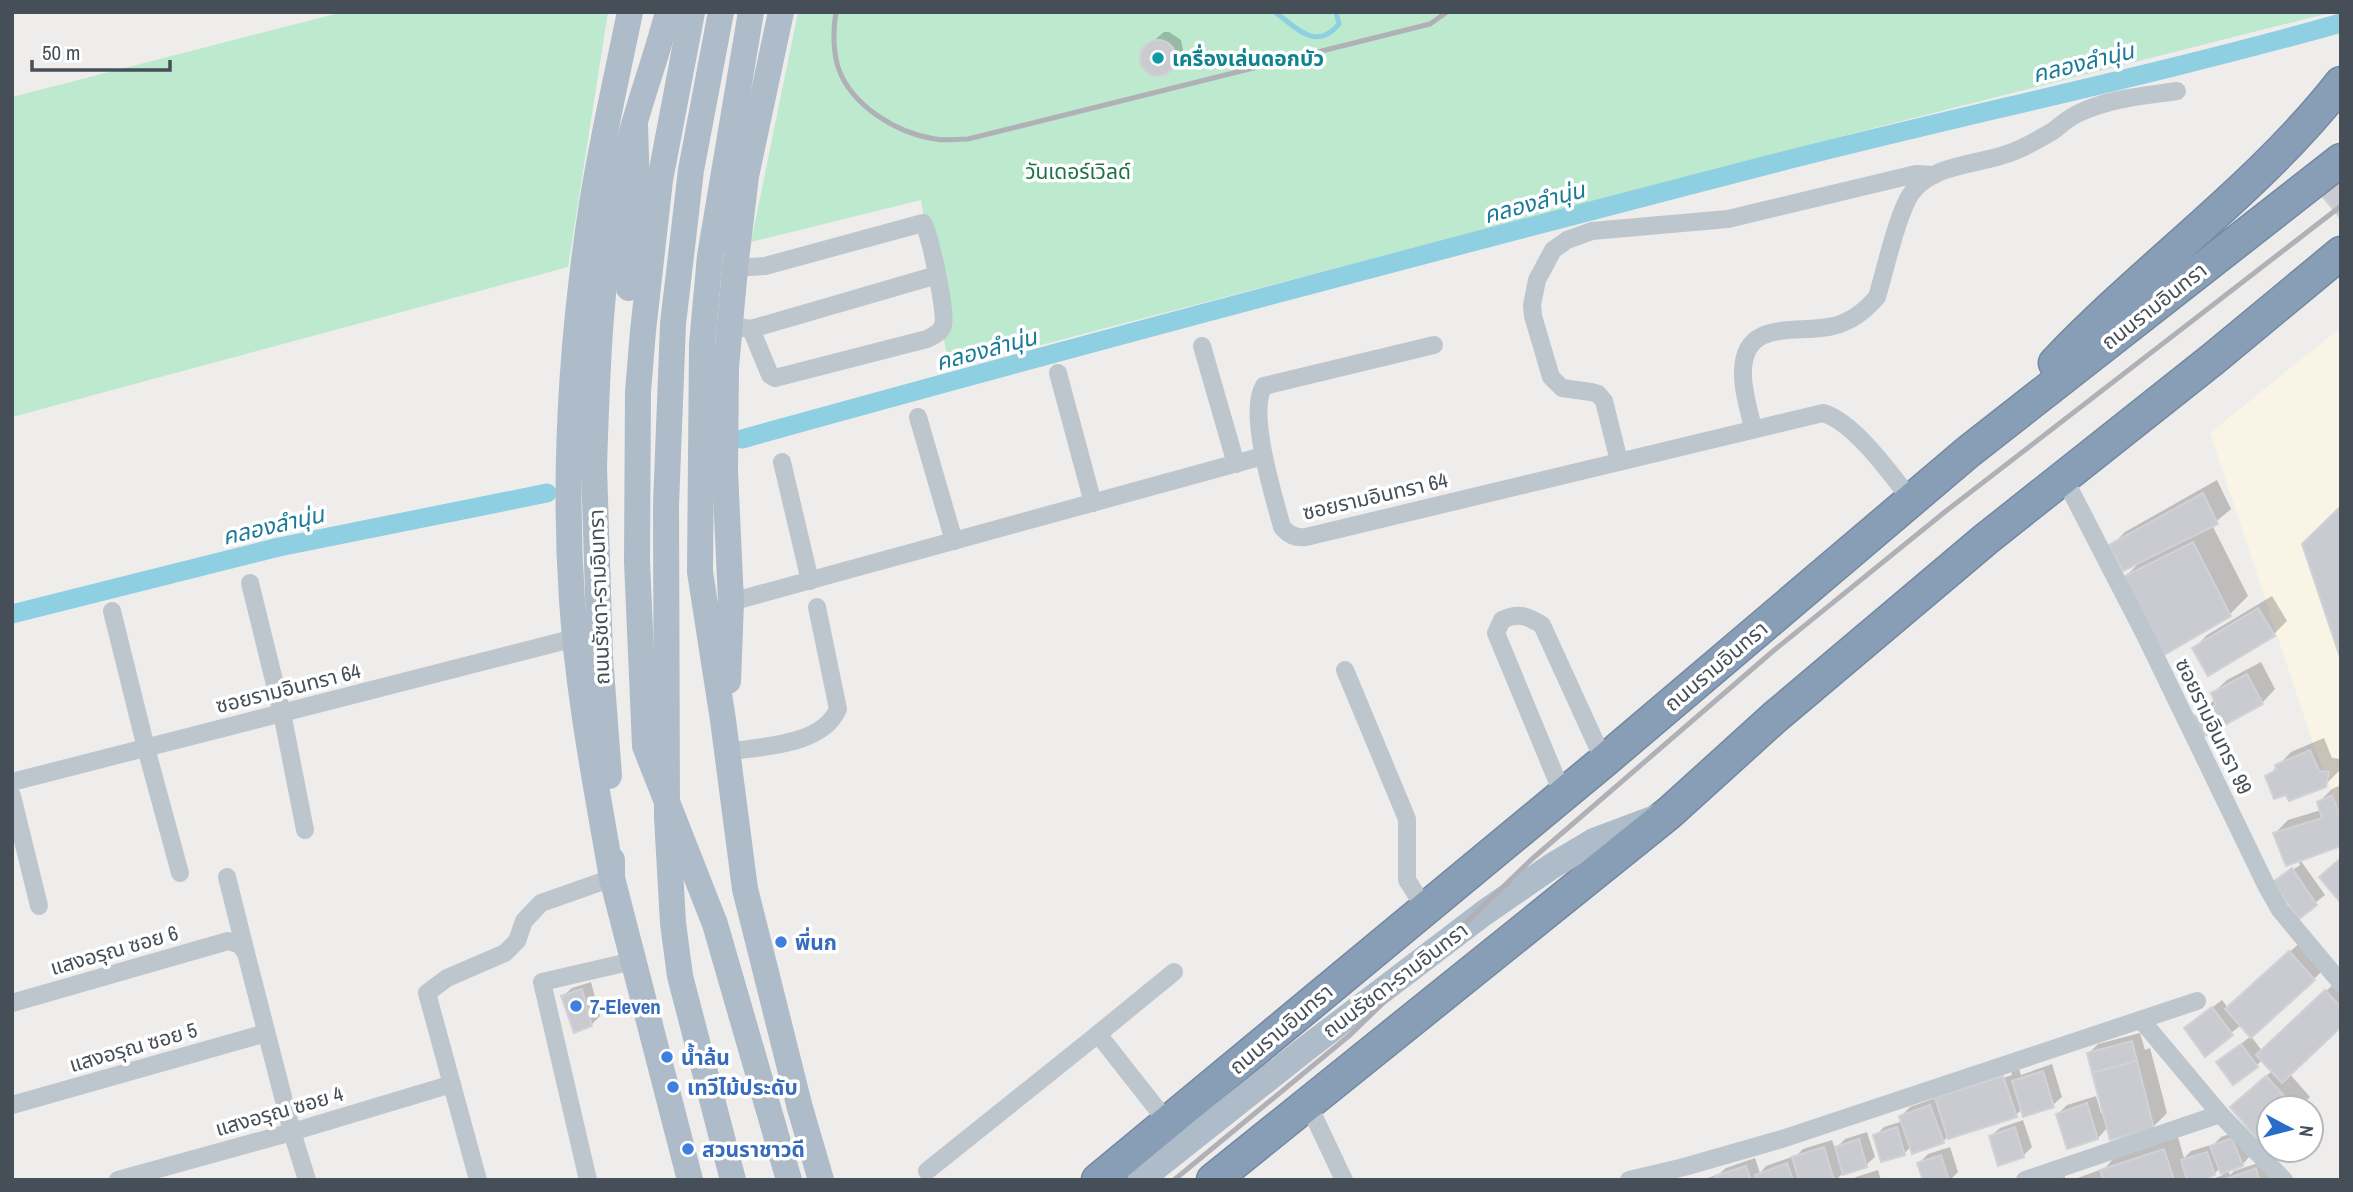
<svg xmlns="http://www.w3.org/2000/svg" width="2353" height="1192" viewBox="0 0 2353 1192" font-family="'Archivo Narrow','Noto Sans Thai',sans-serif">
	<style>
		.commercial { fill: #f9f4e5 }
		.green { fill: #bde9cf }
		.shadow { fill: #0003; fill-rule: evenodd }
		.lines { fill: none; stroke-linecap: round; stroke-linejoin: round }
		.stream { stroke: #8ecfe2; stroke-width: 5 }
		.canal { stroke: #8ecfe2; stroke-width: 19 }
		.building { fill: #cacbd0; stroke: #d0d2d7; stroke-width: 2 }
		.highway-casing { stroke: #7389a2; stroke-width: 35 }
		.street { stroke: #bec6cd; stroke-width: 18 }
		.primary { stroke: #aebbc9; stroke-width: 26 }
		.highway { stroke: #889eb7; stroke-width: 32 }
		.rail { stroke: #afb1b6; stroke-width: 5 }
		.primary-bridge { stroke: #aebbc9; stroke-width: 26 }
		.culture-dot { fill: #0f9aa8; stroke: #fff; stroke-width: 2.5 }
		.shop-dot { fill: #3f7fe0; stroke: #fff; stroke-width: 2.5 }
		.labels { text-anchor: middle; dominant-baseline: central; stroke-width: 7; stroke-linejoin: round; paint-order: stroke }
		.culture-label { font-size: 21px; font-weight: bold; fill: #0d838f; stroke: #fff; text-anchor: start }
		.park-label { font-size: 21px; fill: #1f7149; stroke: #fff }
		.street-label { font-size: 21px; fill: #464f57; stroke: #fff }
		.shop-label { font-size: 21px; font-weight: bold; fill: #366cbe; stroke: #fff; text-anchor: start }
		.water-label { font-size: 23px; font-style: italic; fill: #197b98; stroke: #fff }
	</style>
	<rect width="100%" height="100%" fill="#efecec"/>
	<path class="commercial" d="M2341,327V813L2314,746L2210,433Z"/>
	<g class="green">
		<path d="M343,12H608L568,267L12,417V97Z"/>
		<path d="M798,12H2333L1874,128L949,369L921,200L751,242Z"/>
	</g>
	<g class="shadow">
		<path d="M1164,32H1169L1181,40L1183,50L1178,60L1169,69L1154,73L1145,67L1142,57L1146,47Z"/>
		<path d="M2217,480L2231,509L2212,525L2248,596L2230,614L2125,577L2141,561L2111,546L2125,532Z"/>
		<path d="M2272,596L2287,621L2274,634L2194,649L2207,635Z"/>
		<path d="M2261,662L2275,689L2262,703L2194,717L2208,704L2216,700L2213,693L2227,680Z"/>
		<path d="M2324,738L2332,758L2341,759L2339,771L2325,785L2287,793L2267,777L2291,752Z"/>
		<path d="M2341,785V844L2275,833L2288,820L2321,810L2319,802L2332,789Z"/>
		<path d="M2301,861L2325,895L2299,916L2275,882L2300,865L2299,863Z"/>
		<path d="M2304,939L2327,966L2314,979L2241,1025L2205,1054L2186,1028L2222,1000L2228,1008Z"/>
		<path d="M2340,978L2341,1025L2289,1073L2310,1097L2298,1108H2269V1134L2246,1094L2273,1070L2263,1059L2257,1065L2218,1062L2251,1036L2262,1051Z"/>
		<path d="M591,982L600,1016L591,1025L563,996L572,988Z"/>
		<path d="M2140,1033L2145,1050L2150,1048L2167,1113L2153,1127H2108L2098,1138L2058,1114L2067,1105L2096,1096L2101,1113H2104L2089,1053L2098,1044Z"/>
		<path d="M2017,1063L2021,1075L2052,1064L2062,1097L2053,1105L2022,1109L2016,1115L1947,1137L1943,1142L1911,1146L1905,1153L1875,1136L1884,1127L1903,1121L1901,1116L1910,1107L1938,1097L1950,1085ZM2011,1071L2012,1075L1951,1095V1091Z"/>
		<path d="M2023,1120L2032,1147L2023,1156L1991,1136L2000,1128Z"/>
		<path d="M2241,1130L2250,1156L2242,1165L2228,1170L2230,1175L2234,1171L2264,1161L2271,1180H2209L2223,1175L2220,1168L2214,1174L2198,1180H2072L2105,1168L2115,1157L2178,1137L2184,1158L2191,1151L2214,1144L2221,1137Z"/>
		<path d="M1867,1132L1875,1157L1866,1165L1843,1173L1836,1180H1702L1719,1174L1726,1168L1755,1158L1760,1173L1766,1166L1797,1155L1803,1149L1832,1140L1835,1149L1845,1139Z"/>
		<path d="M1950,1147L1958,1172L1950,1180H1924L1919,1163L1928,1154Z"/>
		<path d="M1878,1170L1881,1180H1853L1856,1177Z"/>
		<path d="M2064,1174L2066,1180H2049Z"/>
	</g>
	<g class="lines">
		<path class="stream" d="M1275,12C1297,28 1316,52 1339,24L1336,12"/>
		<g class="canal">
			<path d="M742,439C1080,345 1420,255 1760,167C1953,117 2149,77 2341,23"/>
			<path d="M12,614L279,547L547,493"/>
		</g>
	</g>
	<g class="building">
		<circle cx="1158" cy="58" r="18"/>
		<path d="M2341,150V219L2307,178Z"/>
		<path d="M2203,493L2218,524L2123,571L2109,545Z"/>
		<path d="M2341,506V660L2302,544Z"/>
		<path d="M2193,542L2231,616L2164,655L2123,577Z"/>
		<path d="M2258,608L2275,636L2208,676L2192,648Z"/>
		<path d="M2247,674L2263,704L2203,737L2192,717L2216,705L2211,693Z"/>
		<path d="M2310,750L2319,771L2329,772L2326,787L2289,801L2286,795L2274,799L2265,776L2277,770L2275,765Z"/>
		<path d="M2332,795L2341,818V846L2286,866L2273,833L2322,818L2317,802Z"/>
		<path d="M2341,858V903L2319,877Z"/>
		<path d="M2292,868L2317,905L2299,919L2273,882Z"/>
		<path d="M2289,951L2315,980L2251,1038L2225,1009Z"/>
		<path d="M582,989L592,1026L574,1033L561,996Z"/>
		<path d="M2325,990L2341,1007V1027L2282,1083L2256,1055Z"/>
		<path d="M2212,1007L2233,1035L2205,1057L2184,1028Z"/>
		<path d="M2132,1041L2137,1061L2092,1073L2087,1053Z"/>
		<path d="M2241,1044L2258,1067L2233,1085L2216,1062Z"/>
		<path d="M2137,1061L2154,1129L2110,1140L2092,1073Z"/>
		<path d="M2043,1071L2054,1107L2023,1117L2012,1081Z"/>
		<path d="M2003,1076L2017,1117L1948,1139L1935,1098Z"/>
		<path d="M2266,1076L2295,1108H2269V1136L2261,1143L2230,1107Z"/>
		<path d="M2087,1103L2098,1139L2067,1149L2056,1114Z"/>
		<path d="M1930,1105L1944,1143L1912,1154L1899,1116Z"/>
		<path d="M1897,1127L1905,1155L1881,1162L1873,1135Z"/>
		<path d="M2015,1127L2024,1157L1998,1166L1989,1136Z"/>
		<path d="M2232,1138L2243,1166L2221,1174L2210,1146Z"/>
		<path d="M1859,1139L1867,1167L1843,1175L1835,1147Z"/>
		<path d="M1824,1147L1834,1180H1799L1792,1157Z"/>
		<path d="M2164,1149L2174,1180H2103L2100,1170Z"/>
		<path d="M2207,1152L2215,1175L2203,1180H2187L2181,1160Z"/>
		<path d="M1941,1155L1949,1180H1923L1917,1163Z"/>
		<path d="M1787,1163L1793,1180H1757L1755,1175Z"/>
		<path d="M1746,1166L1751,1180H1716L1715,1176Z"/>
		<path d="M2256,1168L2259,1180H2223Z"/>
	</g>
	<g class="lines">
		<g class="highway-casing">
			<g id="highway">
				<path d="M2055,363C2147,266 2258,189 2341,83"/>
				<path d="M1098,1180L1604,761L1968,452L2341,160"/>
				<path d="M1213,1180L1669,813L1775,717L1986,539L2213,359L2341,253"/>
			</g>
		</g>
		<g class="street">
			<path d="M730,326L751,329L770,375L775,378L927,339C934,335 941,333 943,325C947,314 930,234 923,223L765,266L735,268"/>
			<path d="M751,329L937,275"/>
			<path d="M1434,345L1264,386C1247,412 1274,497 1282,527C1289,535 1295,538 1306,537L1823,413C1854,422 1891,474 1911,500"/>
			<path d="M1202,346L1236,464"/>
			<path d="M1058,373L1093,503"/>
			<path d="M918,417L954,541"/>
			<path d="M1753,428C1749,410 1742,389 1743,370C1745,317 1801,335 1833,326C1851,322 1865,311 1877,297C1885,271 1898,210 1913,191C1937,162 1983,165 2015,151C2028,146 2041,138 2053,131C2061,125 2069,117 2079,113C2110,98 2144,96 2177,91"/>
			<path d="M1619,461L1604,401L1598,394L1591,392L1562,388L1551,377L1533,316L1532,305L1537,280L1553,250L1567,240L1592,231L1728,219L1916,174L1934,175"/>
			<path d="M782,462L810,581"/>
			<path d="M2063,476L2146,637L2266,885L2280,910L2341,983"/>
			<path d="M250,583L282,713L305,830"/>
			<path d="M731,602L1263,456"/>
			<path d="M112,611L146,748L180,873"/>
			<path d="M1345,670L1407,819V880L1426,910"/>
			<path d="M727,752C762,746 822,746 838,709L817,607"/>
			<path d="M12,782L575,638"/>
			<path d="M1563,795L1496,633L1502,620C1519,612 1527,616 1542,625L1604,761"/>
			<path d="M12,796L39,906"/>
			<path d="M227,877L246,953"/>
			<path d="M12,1003L228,941L239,944L246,953L292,1132L307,1180"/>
			<path d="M2142,1021L2220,1114L2284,1180"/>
			<path d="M1098,1034L1174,972"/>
			<path d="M1308,1104L1344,1180"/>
			<path d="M12,1105L266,1033"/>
			<path d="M927,1171L1098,1034L1168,1123"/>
			<path d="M118,1180L292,1132L452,1084"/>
			<path d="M478,1180L427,993L447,978L505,953L517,941L524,921L541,903L612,878"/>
			<path d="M588,1180L542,982L633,961"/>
			<path d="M1629,1180L1684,1167L1782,1139L2197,1001"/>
			<path d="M2025,1180L2220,1114"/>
		</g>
		<g class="primary">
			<path d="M692,12L660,180L643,331L638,392L637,561L645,746L715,924L789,1180"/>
			<path d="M751,12L710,256L702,344L700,572L723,720L745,889L800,1108L821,1180"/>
			<path d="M629,288L637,191L635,124"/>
			<path d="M594,467L600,657L609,776"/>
			<path d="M728,681L731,602L725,471L726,367L735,268L746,176L781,12"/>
			<path d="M612,860V878L690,1180"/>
			<path d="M612,878C596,785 578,694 572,600C563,468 572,335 592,204C602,140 617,76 630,12"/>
			<path d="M1140,1180L1308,1047L1484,913L1552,866L1594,841L1658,817"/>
		</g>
		<use href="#highway" class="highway"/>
		<g class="rail">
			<path d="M836,12C833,29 833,51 838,67C851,106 897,133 935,139C946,141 958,139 968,139L1430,24L1447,12"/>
			<path d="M1174,1180L1350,1035L1532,859L1772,652L1946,511L2341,206"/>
		</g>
		<g class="primary-bridge">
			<path d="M721,12L691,170L673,324L666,505L667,817L673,923L680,976L733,1180"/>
			<path d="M594,467C597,369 600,271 621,176C632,120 654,67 668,12"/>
		</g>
	</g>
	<circle class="culture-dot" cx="1158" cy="58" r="7"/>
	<g class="shop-dot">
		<circle cx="781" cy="942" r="7"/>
		<circle cx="576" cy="1006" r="7"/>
		<circle cx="667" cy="1057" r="7"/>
		<circle cx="673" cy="1087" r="7"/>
		<circle cx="688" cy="1149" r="7"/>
	</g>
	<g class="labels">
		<g class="culture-label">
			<text x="1172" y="58">เครื่องเล่นดอกบัว</text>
		</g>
		<g class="park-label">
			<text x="1078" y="171">วันเดอร์เวิลด์</text>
		</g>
		<g class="street-label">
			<text transform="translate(2154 306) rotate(-38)">ถนนรามอินทรา</text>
			<text transform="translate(1375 496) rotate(-13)">ซอยรามอินทรา 64</text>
			<text transform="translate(599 597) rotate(-92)">ถนนรัชดา-รามอินทรา</text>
			<text transform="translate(1716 666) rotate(-40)">ถนนรามอินทรา</text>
			<text transform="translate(288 688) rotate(-14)">ซอยรามอินทรา 64</text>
			<text transform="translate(2214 726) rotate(64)">ซอยรามอินทรา 99</text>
			<text transform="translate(114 950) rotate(-16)">แสงอรุณ ซอย 6</text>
			<text transform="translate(1395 980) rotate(-37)">ถนนรัชดา-รามอินทรา</text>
			<text transform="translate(1281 1029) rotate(-40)">ถนนรามอินทรา</text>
			<text transform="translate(133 1047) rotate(-16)">แสงอรุณ ซอย 5</text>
			<text transform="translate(279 1111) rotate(-16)">แสงอรุณ ซอย 4</text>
		</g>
		<g class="shop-label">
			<text x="795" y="942">พี่นก</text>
			<text x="590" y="1006">7-Eleven</text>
			<text x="681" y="1057">น้ำล้น</text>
			<text x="687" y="1087">เทวีไม้ประดับ</text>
			<text x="702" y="1149">สวนราชาวดี</text>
		</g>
		<g class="water-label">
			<text transform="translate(2083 62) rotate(-14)">คลองลำนุ่น</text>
			<text transform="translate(1534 202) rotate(-15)">คลองลำนุ่น</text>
			<text transform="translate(986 349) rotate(-15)">คลองลำนุ่น</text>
			<text transform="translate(273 525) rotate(-13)">คลองลำนุ่น</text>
		</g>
	</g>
	<rect width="2353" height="1192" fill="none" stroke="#464f57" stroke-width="28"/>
	<g transform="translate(2290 1129) rotate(97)"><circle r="33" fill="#ffffff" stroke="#b5b9bc" stroke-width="2"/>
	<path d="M0-5L12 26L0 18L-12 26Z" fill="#296dcb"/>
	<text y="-10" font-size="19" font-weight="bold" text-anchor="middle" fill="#464f57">N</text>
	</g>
	<path d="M32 60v10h138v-10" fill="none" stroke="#464f57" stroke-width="3.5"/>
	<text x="42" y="60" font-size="21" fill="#464f57" stroke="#ffffff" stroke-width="5" paint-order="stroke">50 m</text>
</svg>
